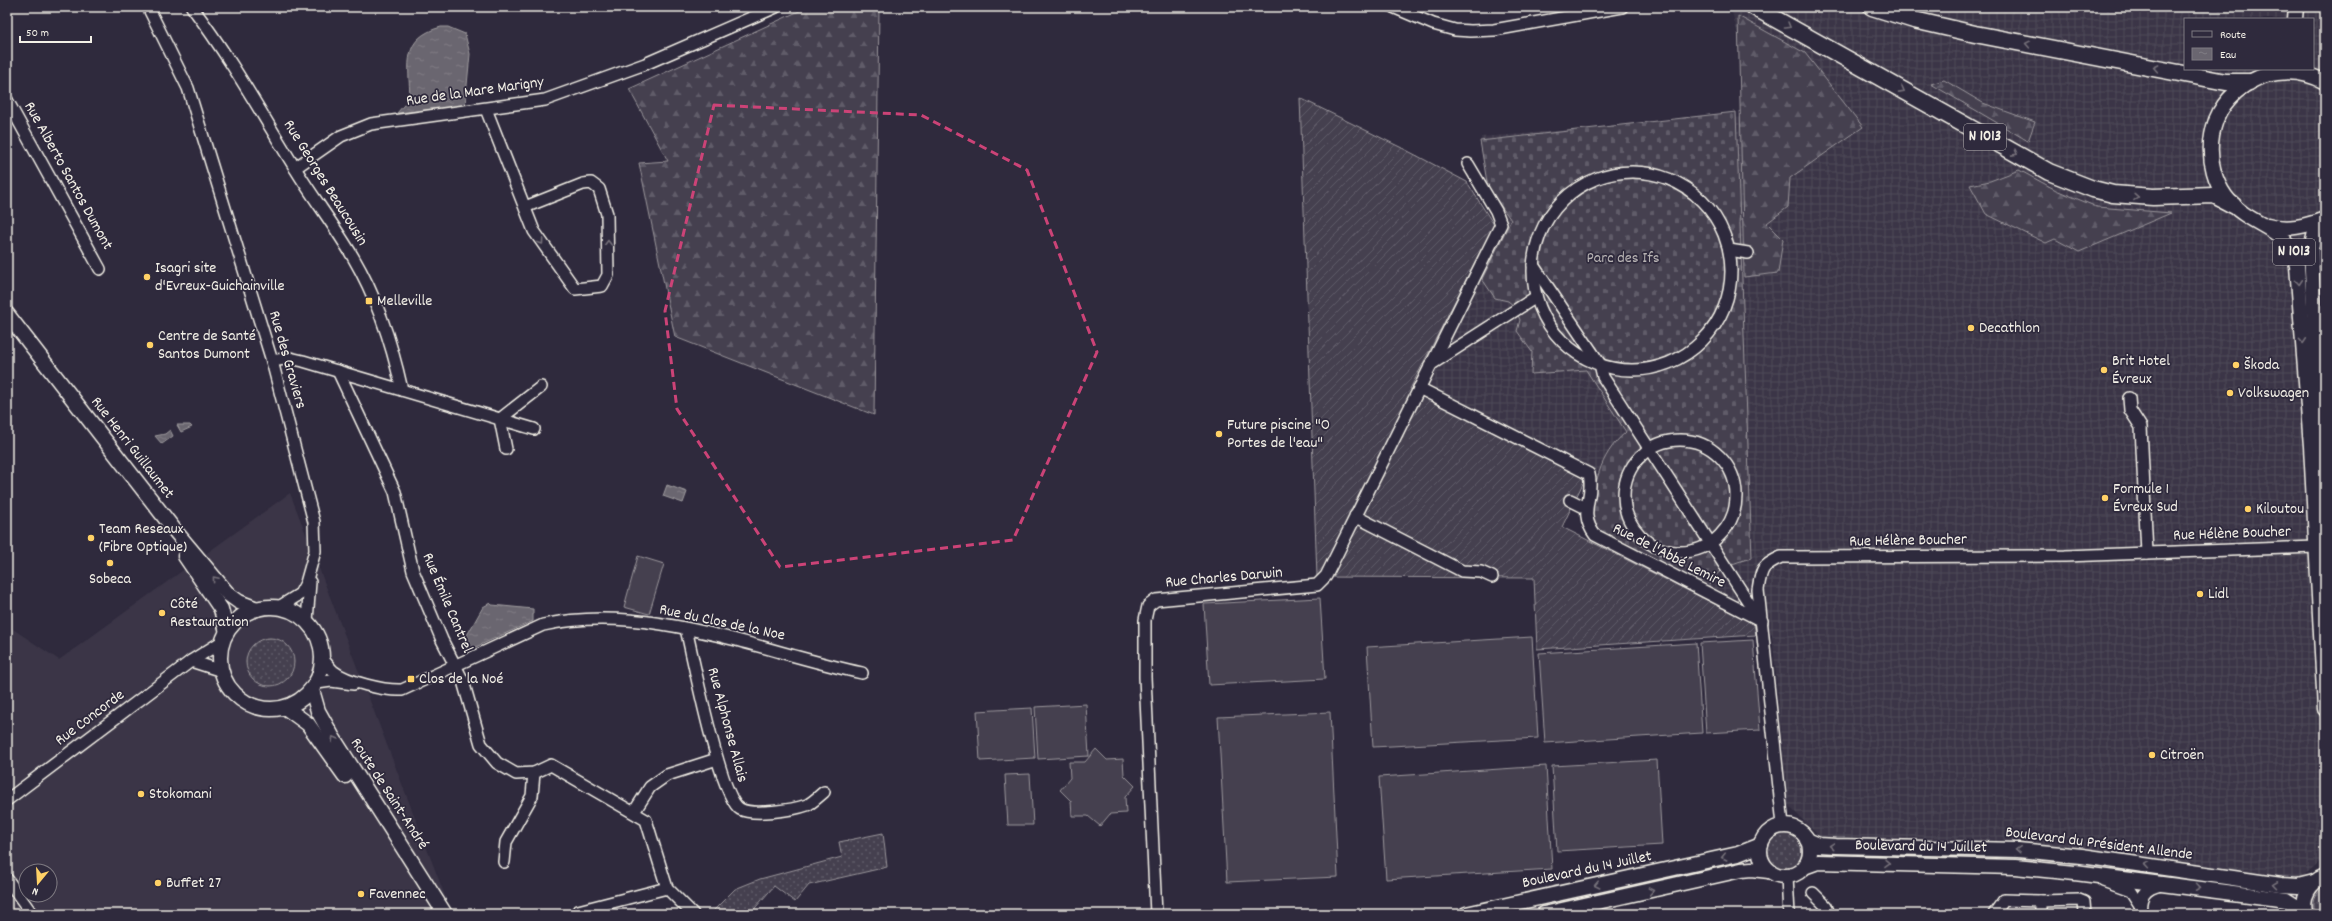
<svg xmlns="http://www.w3.org/2000/svg" width="2332" height="921" viewBox="0 0 2332 921" font-family="Dekko,sans-serif">
	<style>
		.built { fill: #3b3647; fill-rule: evenodd }
		.industrial { fill: url(#industrial-grid); fill-rule: evenodd }
		.grass { fill: url(#grass-dots); stroke: #9c989c }
		.forest { fill: url(#forest-firs); stroke: #9c989c }
		.cemetery { fill: url(#cemetery-stones); stroke: #9c989c }
		.garden { fill: url(#garden-furrows); stroke: #9c989c }
		.pitch { fill: #454050; stroke: #9c989c }
		.water { fill: url(#water-ripples); stroke: #a19ea0 }
		.lines { fill: none; stroke-linecap: round; stroke-linejoin: round }
		.minor-casing { stroke: #f4f1e8; stroke-width: 14 }
		.major-casing { stroke: #f4f1e8; stroke-width: 17 }
		.highway-casing { stroke: #f4f1e8; stroke-width: 19 }
		.minor { stroke: #2f2a3d; stroke-width: 11 }
		.major { stroke: #2f2a3d; stroke-width: 14 }
		.highway { stroke: #2f2a3d; stroke-width: 16 }
		.oneway { stroke: #747079 }
		.marked { fill: none; stroke: #cc4377; stroke-width: 3; stroke-dasharray: 8 5; stroke-linejoin: round }
		.poi-dot { fill: #ffd166; stroke: #2f2a3d; stroke-width: 1.5 }
		.labels { text-anchor: middle; dominant-baseline: central; stroke-width: 3.5; stroke-linejoin: round; paint-order: stroke }
		.shield { fill: #2f2a3d; stroke: #b9b5b5; stroke-width: 1 }
		.shield-label { font-size: 15px; font-weight: bold; fill: #f4f1e8 }
		.street-label { font-size: 16px; fill: #f4f1e8; stroke: #2f2a3d }
		.park-label { font-size: 16px; fill: #b7b3b3; stroke: #2f2a3d }
		.poi-label { font-size: 16px; fill: #f4f1e8; stroke: #2f2a3d; text-anchor: start }
	</style>
	<defs>
		<pattern id="industrial-grid" width="8" height="8" patternUnits="userSpaceOnUse"><rect width="8" height="8" fill="#3b3647"/><path d="M0 4h8M4 0v8" fill="none" stroke="#4e4a59"/></pattern>
		<pattern id="grass-dots" width="8" height="8" patternUnits="userSpaceOnUse"><rect width="8" height="8" fill="#454050"/><path d="M2 2h.1M6 6h.1" fill="none" stroke="#605c69" stroke-width="1.8" stroke-linecap="round"/></pattern>
		<pattern id="forest-firs" width="22" height="20" patternUnits="userSpaceOnUse"><rect width="22" height="20" fill="#454050"/><path d="M5 1l3.5 6h-7zM16 11l3.5 6h-7z" fill="#605c69"/></pattern>
		<pattern id="cemetery-stones" width="16" height="16" patternUnits="userSpaceOnUse"><rect width="16" height="16" fill="#454050"/><path d="M2 7V4a2 2 0 0 1 4 0v3zM10 15v-3a2 2 0 0 1 4 0v3z" fill="#605c69"/></pattern>
		<pattern id="garden-furrows" width="10" height="10" patternUnits="userSpaceOnUse"><rect width="10" height="10" fill="#454050"/><path d="M-1 1l2-2M0 10L10 0M9 11l2-2" fill="none" stroke="#605c69"/></pattern>
		<pattern id="water-ripples" width="26" height="14" patternUnits="userSpaceOnUse"><rect width="26" height="14" fill="#6a6670"/><path d="M2 4q2-2 4 0t4 0M15 11q2-2 4 0t4 0" fill="none" stroke="#807c84"/></pattern>
	</defs>
	<rect width="100%" height="100%" fill="#2f2a3d"/>
	<filter id="ink" filterUnits="userSpaceOnUse"><feTurbulence type="fractalNoise" baseFrequency=".025" numOctaves="2"/><feDisplacementMap in="SourceGraphic" scale="8" xChannelSelector="R" yChannelSelector="G"/><feConvolveMatrix kernelMatrix="1 2 1 2 8 2 1 2 1" color-interpolation-filters="sRGB"/></filter>
	<g filter="url(#ink)">
		<path class="built" d="M290,493L452,914H7V625L59,660ZM26,871H50V895H26Z"/>
		<path class="industrial" d="M1731,7H2325V857L2299,880L1821,838L1788,805L1772,634L1751,612L1604,537L1592,523L1598,473L1421,388L1503,224L1491,192L1481,137L1758,116ZM2185,19H2313V69H2185Z"/>
		<g class="grass">
			<circle cx="270" cy="662" r="24"/>
			<path d="M1778,832C1814,826 1806,889 1772,869C1764,857 1763,839 1778,832Z"/>
			<path d="M883,833L887,867L809,885L795,902L774,886L750,914H710L735,889L760,879L842,857L839,842Z"/>
			<path d="M2325,887V914H2315C2312,902 2314,893 2325,887Z"/>
		</g>
		<g class="forest">
			<path d="M808,7H879L874,415L675,337L639,163L668,161L629,89Z"/>
			<path d="M1738,16L1805,53L1863,127L1790,178L1788,207L1767,223L1783,239L1778,273L1744,277Z"/>
			<path d="M1944,80L1983,103L2035,122L2028,141L1931,84Z"/>
			<path d="M2019,170L2056,190L2097,207L2171,213L2079,252L2055,239L2046,243L1986,214L1970,185L1990,181Z"/>
		</g>
		<path class="cemetery" d="M1736,112L1752,558C1732,563 1717,568 1708,588L1602,532L1589,519C1596,484 1597,457 1626,432L1586,370L1531,374L1532,352L1517,331L1520,320L1514,306L1508,301L1495,298L1482,279L1511,220L1488,188L1480,141Z"/>
		<path class="garden" d="M1300,98L1406,150L1467,182L1494,225L1410,389L1585,479L1562,527L1754,624L1756,635L1537,649L1534,578L1317,577Z"/>
		<g class="pitch">
			<path d="M638,556L664,564L649,614L624,607Z"/>
			<path d="M1320,598L1325,679L1209,685L1204,604Z"/>
			<path d="M1532,637L1538,738L1373,747L1367,647Z"/>
			<path d="M1753,640L1760,730L1706,733L1700,643Z"/>
			<path d="M1696,643L1702,733L1545,743L1539,653Z"/>
			<path d="M1086,704L1089,756L1038,759L1035,707Z"/>
			<path d="M1032,708L1035,758L980,761L977,711Z"/>
			<path d="M1330,712L1338,877L1227,882L1218,717Z"/>
			<path d="M1096,749L1107,760L1123,759L1124,775L1135,786L1125,797L1126,813L1110,814L1100,826L1088,816H1072L1071,801L1060,790L1070,778L1069,762H1085Z"/>
			<path d="M1657,760L1662,845L1557,851L1552,766Z"/>
			<path d="M1546,766L1552,869L1386,879L1379,777Z"/>
			<path d="M1030,774L1033,825H1008L1005,775Z"/>
		</g>
		<g class="water">
			<path d="M441,27H448L465,34L470,54L465,106L397,113L410,98C409,64 401,38 441,27Z"/>
			<path d="M177,425H190L192,427L181,432Z"/>
			<path d="M170,430L173,436L162,444L155,436L165,434Z"/>
			<path d="M667,485L687,492L683,503L663,496Z"/>
			<path d="M490,603L492,605L533,609V621L469,650L461,646L483,607Z"/>
		</g>
		<g class="lines">
			<g class="minor-casing">
				<g id="minor">
					<path d="M148,7L188,88L272,361L314,522L315,551L306,583L300,594L279,607"/>
					<path d="M192,7C231,59 261,113 295,168C313,198 335,226 353,257C377,298 392,344 402,390"/>
					<path d="M1393,7L1433,24L1455,30L1471,31L1494,30L1622,7"/>
					<path d="M7,100L100,269"/>
					<path d="M486,109L534,231L575,289L602,286L608,275L607,214L599,189L591,183L583,184L525,207"/>
					<path d="M295,168L341,136L371,124L545,100L645,64L776,7"/>
					<circle cx="1632" cy="271" r="99"/>
					<path d="M1729,250L1748,253"/>
					<path d="M1533,265L1600,364L1603,377L1760,620"/>
					<path d="M272,361L290,358L303,361L534,429"/>
					<path d="M1430,365L1536,297"/>
					<path d="M338,371L395,492L413,571L442,640L463,681L481,744L497,763L516,774L534,773L551,765L646,820L667,888L693,914"/>
					<path d="M1419,388L1589,474C1595,498 1577,511 1595,535L1762,621"/>
					<path d="M2129,398L2130,410L2141,427L2147,553"/>
					<circle cx="1680" cy="496" r="56"/>
					<path d="M506,449L500,419L541,387"/>
					<path d="M1570,500L1586,508"/>
					<path d="M1355,516L1462,571L1481,572L1492,577"/>
					<path d="M307,621L310,582"/>
					<path d="M686,629C693,657 720,798 740,809C753,816 793,810 807,805C812,803 819,796 824,792"/>
					<path d="M323,659C326,663 330,668 333,671C347,682 385,691 402,690L543,625C650,602 759,651 862,673"/>
					<path d="M191,661L222,671"/>
					<path d="M317,683L331,681L354,684"/>
					<path d="M7,800L191,661L223,641"/>
					<path d="M634,812L650,787L667,775L717,759"/>
					<path d="M1783,825L1758,590C1761,570 1761,566 1781,557L2065,556L2316,547"/>
					<path d="M504,862L506,842L532,796L534,773"/>
					<path d="M1787,877L1789,914"/>
					<path d="M7,879L32,914"/>
					<path d="M2103,881L2131,891L2140,905"/>
					<path d="M1813,893L1826,906L1829,914"/>
					<path d="M2040,901L2079,900L2084,902L2085,914"/>
					<path d="M575,914L578,911L667,888"/>
					<path d="M1156,914L1145,677V620L1148,606L1156,600L1317,585L1326,576L1501,224L1496,211L1468,164"/>
					<path d="M1994,914L2004,900L2040,901V914"/>
					<path d="M2141,914C2139,897 2144,889 2161,885"/>
				</g>
			</g>
			<g class="major-casing">
				<g id="major">
					<path d="M2295,19L2296,7"/>
					<path d="M2325,82C2307,72 2286,70 2266,75C2245,81 2224,99 2216,120C2204,154 2213,193 2244,214C2269,231 2290,233 2297,266L2311,446L2325,709"/>
					<path d="M2268,225C2287,231 2306,226 2325,219"/>
					<path d="M7,314L176,532L228,594L239,602L257,609"/>
					<path d="M2324,518L2311,249L2315,231L2325,219"/>
					<path d="M185,556L221,609L227,632"/>
					<circle cx="271" cy="658" r="51"/>
					<path d="M312,690L318,711L332,736L445,914"/>
					<path d="M286,708L308,724L345,776"/>
					<circle cx="1785" cy="851" r="25"/>
					<path d="M1807,840L1819,845L1836,846L2018,850L2082,856L2281,885L2298,886L2314,882"/>
					<path d="M1807,866L1818,862L2015,867L2075,873L2272,898L2286,900L2305,912"/>
					<path d="M1466,914L1738,854L1761,845"/>
					<path d="M1544,914L1741,870L1751,869L1769,871"/>
					<path d="M2306,914C2300,898 2310,882 2325,876"/>
				</g>
			</g>
			<g class="highway-casing">
				<g id="highway">
					<path d="M1754,7L2049,172L2093,189L2113,194L2153,197L2214,195L2233,205"/>
					<path d="M1872,7L1914,20L1975,34L2226,82H2249"/>
				</g>
			</g>
			<use href="#minor" class="minor"/>
			<use href="#major" class="major"/>
			<use href="#highway" class="highway"/>
		</g>
		<defs><path id="oneway-chevron" d="M-2-3.5L2.5 0L-2 3.5" fill="none" stroke-width="1.6" stroke-linecap="round" stroke-linejoin="round"/></defs>
		<g class="oneway">
			<use href="#oneway-chevron" transform="translate(1788 26) rotate(30)"/>
			<use href="#oneway-chevron" transform="translate(2028 44) rotate(-170)"/>
			<use href="#oneway-chevron" transform="translate(2156 68) rotate(-169)"/>
			<use href="#oneway-chevron" transform="translate(1902 90) rotate(29)"/>
			<use href="#oneway-chevron" transform="translate(2015 153) rotate(29)"/>
			<use href="#oneway-chevron" transform="translate(2136 197) rotate(2)"/>
			<use href="#oneway-chevron" transform="translate(541 242) rotate(55)"/>
			<use href="#oneway-chevron" transform="translate(608 243) rotate(-91)"/>
			<use href="#oneway-chevron" transform="translate(2299 282) rotate(86)"/>
			<use href="#oneway-chevron" transform="translate(2303 341) rotate(86)"/>
			<use href="#oneway-chevron" transform="translate(215 579) rotate(-130)"/>
			<use href="#oneway-chevron" transform="translate(334 739) rotate(-121)"/>
			<use href="#oneway-chevron" transform="translate(1832 846) rotate(-175)"/>
			<use href="#oneway-chevron" transform="translate(2018 850) rotate(-176)"/>
			<use href="#oneway-chevron" transform="translate(1724 857) rotate(167)"/>
			<use href="#oneway-chevron" transform="translate(1887 863) rotate(1)"/>
			<use href="#oneway-chevron" transform="translate(2147 865) rotate(-171)"/>
			<use href="#oneway-chevron" transform="translate(1597 885) rotate(167)"/>
			<use href="#oneway-chevron" transform="translate(2275 885) rotate(-172)"/>
			<use href="#oneway-chevron" transform="translate(2198 888) rotate(8)"/>
			<use href="#oneway-chevron" transform="translate(1651 891) rotate(-11)"/>
		</g>
	</g>
	<path class="marked" d="M714,105L921,115L1027,170L1097,352L1013,540L780,567L677,409L665,311Z"/>
	<g class="poi-dot">
		<circle cx="147" cy="277" r="4"/>
		<rect x="365" y="297" width="8" height="8" rx="2"/>
		<circle cx="1971" cy="328" r="4"/>
		<circle cx="150" cy="345" r="4"/>
		<circle cx="2236" cy="365" r="4"/>
		<circle cx="2104" cy="370" r="4"/>
		<circle cx="2230" cy="393" r="4"/>
		<circle cx="1219" cy="434" r="4"/>
		<circle cx="2105" cy="498" r="4"/>
		<circle cx="2248" cy="509" r="4"/>
		<circle cx="91" cy="538" r="4"/>
		<circle cx="110" cy="563" r="4"/>
		<circle cx="2200" cy="594" r="4"/>
		<circle cx="162" cy="613" r="4"/>
		<rect x="407" y="675" width="8" height="8" rx="2"/>
		<circle cx="2152" cy="755" r="4"/>
		<circle cx="141" cy="794" r="4"/>
		<circle cx="158" cy="883" r="4"/>
		<circle cx="361" cy="894" r="4"/>
	</g>
	<g class="labels">
		<g class="shield">
			<rect x="1964" y="124" width="42" height="26" rx="3"/>
			<rect x="2273" y="239" width="42" height="26" rx="3"/>
		</g>
		<g class="shield-label">
			<text x="1985" y="137">N 1013</text>
			<text x="2294" y="252">N 1013</text>
		</g>
		<g class="street-label">
			<text transform="translate(475 92) rotate(-8)">Rue de la Mare Marigny</text>
			<text transform="translate(68 176) rotate(61)">Rue Alberto Santos Dumont</text>
			<text transform="translate(325 183) rotate(58)">Rue Georges Beaucousin</text>
			<text transform="translate(287 360) rotate(74)">Rue des Graviers</text>
			<text transform="translate(132 448) rotate(52)">Rue Henri Guillaumet</text>
			<text transform="translate(2232 534) rotate(-2)">Rue Hélène Boucher</text>
			<text transform="translate(1908 541) rotate(-1)">Rue Hélène Boucher</text>
			<text transform="translate(1669 556) rotate(27)">Rue de l'Abbé Lemire</text>
			<text transform="translate(1224 578) rotate(-5)">Rue Charles Darwin</text>
			<text transform="translate(447 603) rotate(67)">Rue Émile Cantrel</text>
			<text transform="translate(722 623) rotate(12)">Rue du Clos de la Noe</text>
			<text transform="translate(90 718) rotate(-37)">Rue Concorde</text>
			<text transform="translate(727 725) rotate(75)">Rue Alphonse Allais</text>
			<text transform="translate(389 794) rotate(57)">Route de Saint-André</text>
			<text transform="translate(2099 844) rotate(7)">Boulevard du Président Allende</text>
			<text transform="translate(1921 847) rotate(1)">Boulevard du 14 Juillet</text>
			<text transform="translate(1587 870) rotate(-12)">Boulevard du 14 Juillet</text>
		</g>
		<g class="park-label">
			<text x="1623" y="258">Parc des Ifs</text>
		</g>
		<g class="poi-label">
			<text x="155" y="268">Isagri site<tspan x="155" dy="18">d'Evreux-Guichainville</tspan></text>
			<text x="377" y="301">Melleville</text>
			<text x="1979" y="328">Decathlon</text>
			<text x="158" y="336">Centre de Santé<tspan x="158" dy="18">Santos Dumont</tspan></text>
			<text x="2112" y="361">Brit Hotel<tspan x="2112" dy="18">Évreux</tspan></text>
			<text x="2244" y="365">Škoda</text>
			<text x="2238" y="393">Volkswagen</text>
			<text x="1227" y="425">Future piscine "O<tspan x="1227" dy="18">Portes de l'eau"</tspan></text>
			<text x="2113" y="489">Formule 1<tspan x="2113" dy="18">Évreux Sud</tspan></text>
			<text x="2256" y="509">Kiloutou</text>
			<text x="99" y="529">Team Reseaux<tspan x="99" dy="18">(Fibre Optique)</tspan></text>
			<text x="110" y="579" text-anchor="middle">Sobeca</text>
			<text x="2208" y="594">Lidl</text>
			<text x="170" y="604">Côté<tspan x="170" dy="18">Restauration</tspan></text>
			<text x="419" y="679">Clos de la Noé</text>
			<text x="2160" y="755">Citroën</text>
			<text x="149" y="794">Stokomani</text>
			<text x="166" y="883">Buffet 27</text>
			<text x="369" y="894">Favennec</text>
		</g>
	</g>
	<rect width="2332" height="921" fill="none" stroke="#2f2a3d" stroke-width="24"/>
	<rect x="12" y="12" width="2308" height="897" fill="none" stroke="#f4f1e8" stroke-width="1.5" filter="url(#ink)"/>
	<rect x="2184" y="18" width="130" height="52" fill="#2f2a3d" stroke="#7e7a81"/>
	<rect x="2192" y="31" width="20" height="6" fill="#2f2a3d" stroke="#7e7a81"/>
	<text x="2220" y="38" font-size="12" fill="#f4f1e8">Route</text>
	<rect x="2192" y="48" width="20" height="12" fill="url(#water-ripples)" stroke="#7e7a81"/>
	<text x="2220" y="58" font-size="12" fill="#f4f1e8">Eau</text>
	<g transform="translate(38 883) rotate(198)"><circle r="19" fill="#2f2a3d" stroke="#7e7a81"/>
	<path d="M0-3L7 15L0 10L-7 15Z" fill="#ffd166"/>
	<text y="-6" font-size="11" font-weight="bold" text-anchor="middle" fill="#f4f1e8">N</text>
	</g>
	<path d="M20 36v6h71v-6" fill="none" stroke="#f4f1e8" stroke-width="2"/>
	<text x="26" y="36" font-size="12" fill="#f4f1e8" stroke="#2f2a3d" stroke-width="3" paint-order="stroke">50 m</text>
</svg>
